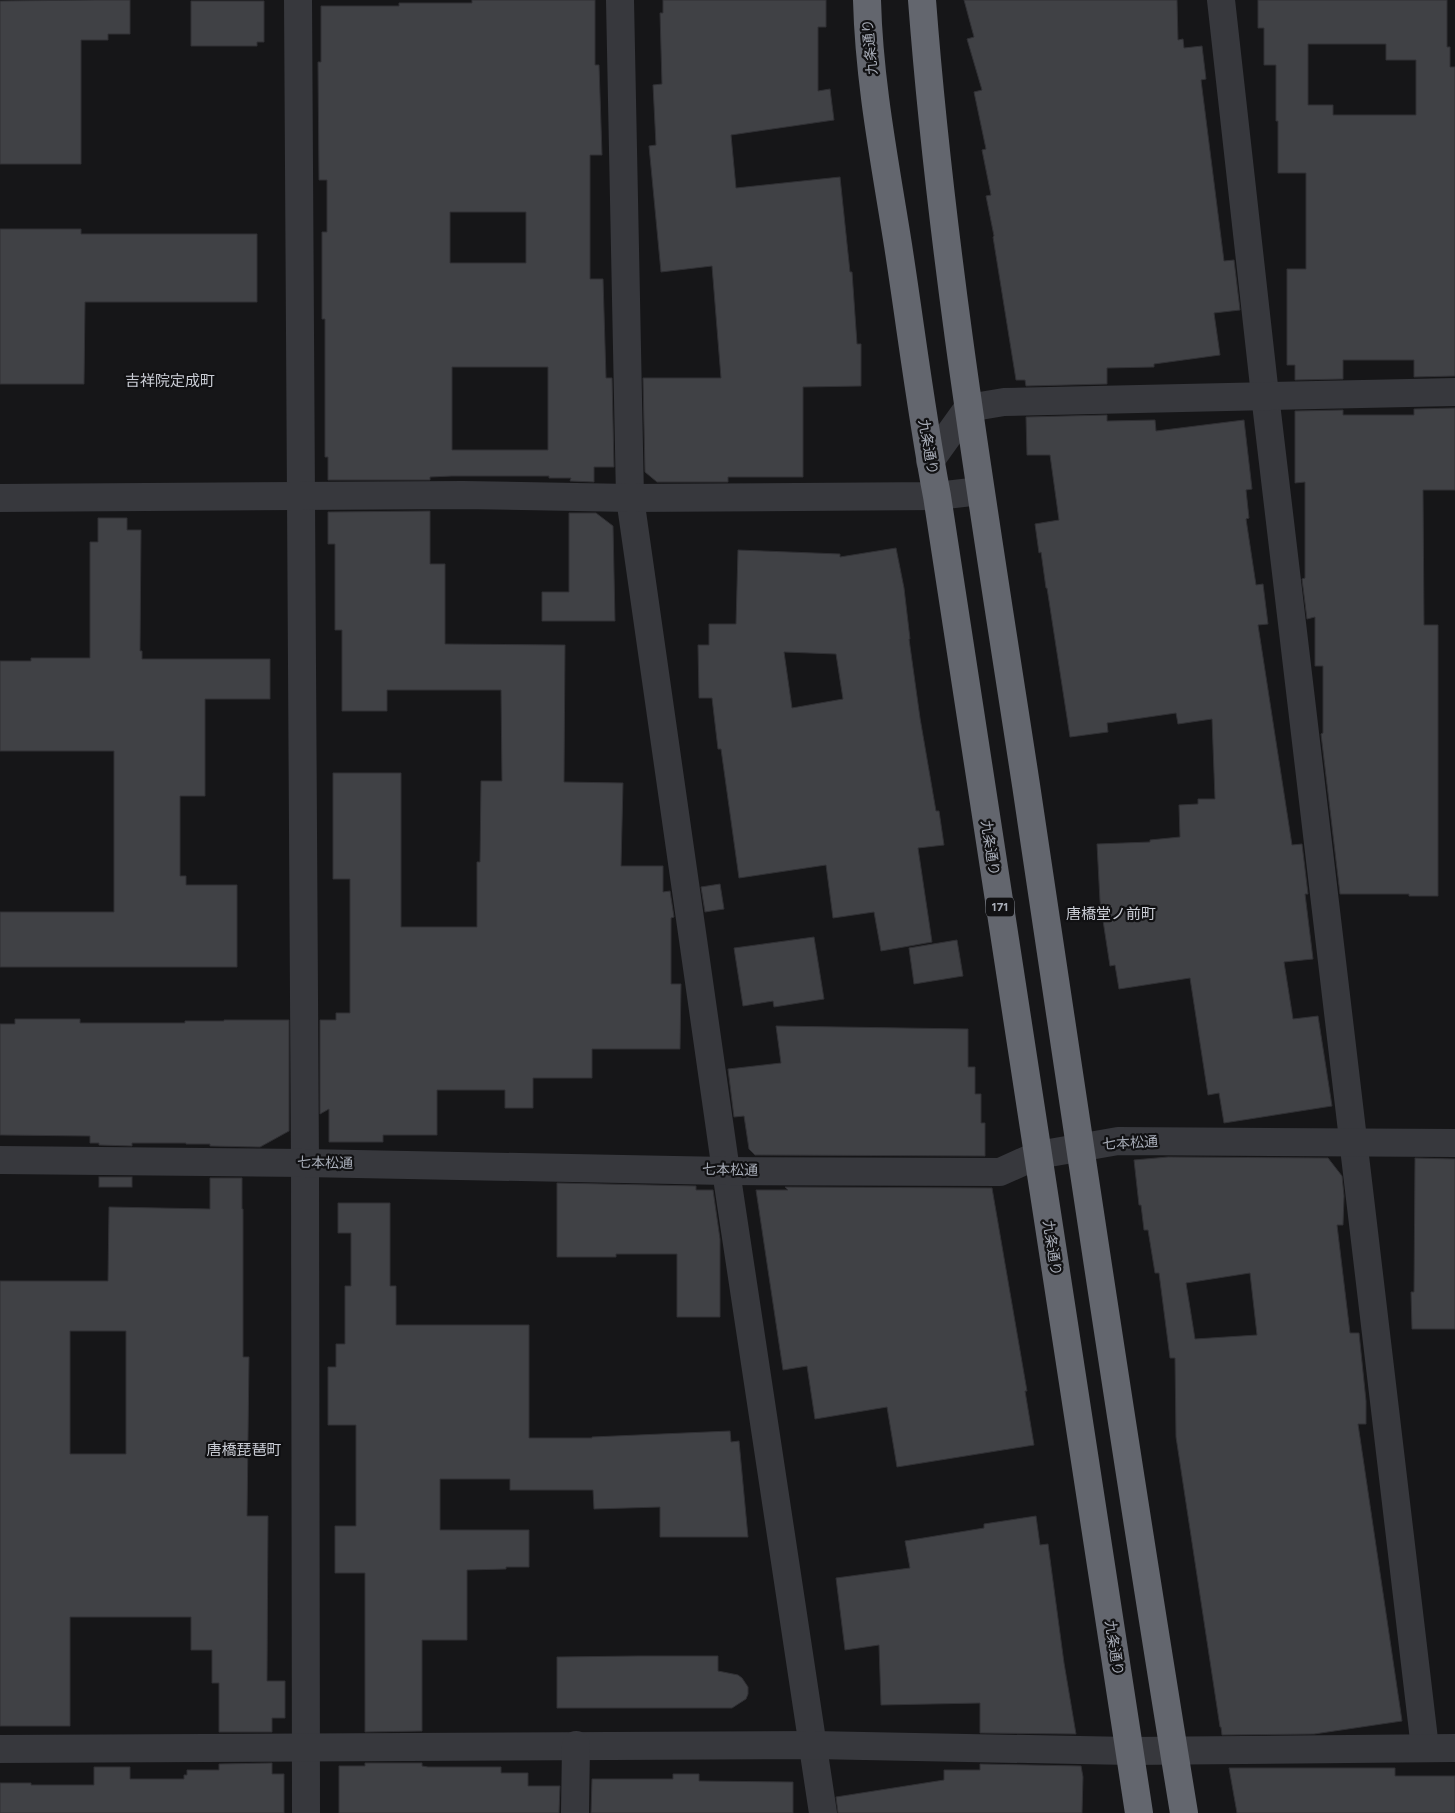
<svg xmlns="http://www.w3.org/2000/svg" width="1455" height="1813" viewBox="0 0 1455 1813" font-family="Figtree,'Noto Sans JP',sans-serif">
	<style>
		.building { fill: #404145; stroke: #303034; fill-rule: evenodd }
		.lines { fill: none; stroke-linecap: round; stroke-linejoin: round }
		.minor { stroke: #37383d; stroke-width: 28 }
		.highway { stroke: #63666e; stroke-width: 28 }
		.labels { text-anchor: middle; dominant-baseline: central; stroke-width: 4.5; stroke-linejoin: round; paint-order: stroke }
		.shield { fill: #111113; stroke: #7b7e86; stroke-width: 1 }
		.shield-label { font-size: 12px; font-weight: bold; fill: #a8adb8 }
		.street-label { font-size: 14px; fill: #a8adb8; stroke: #111113 }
		.neighbourhood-label { font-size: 15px; fill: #c9ccd4; stroke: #111113 }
	</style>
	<rect width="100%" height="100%" fill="#161618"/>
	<g class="building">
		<path d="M94,0H130V34H108V40H81V164H0V1Z"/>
		<path d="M472,0H595V65H599L602,155H590V279H603L606,378H612L614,467H594V482L570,481L571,478H549V476H452L430,477V480H328V457H325V319H322V232H327V180H319L318,62H321V6H399V3H472ZM450,212H526V263H450ZM452,367H548V450H452Z"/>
		<path d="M663,0H826V27H818V91L830,89L834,120L731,135L736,188L840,177L850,272H852L857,344H861V386L803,387V477H728V482H657L645,472L643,378H721L712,266L661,272L649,146L656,145L653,85L662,84L660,13H663Z"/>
		<path d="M964,0H1177L1178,40L1183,39L1184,48L1202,46L1206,79L1201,80L1224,261L1234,260L1240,310L1214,313L1220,355L1154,364V367L1107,368V384L1026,386L1025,380H1016L993,237L994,236L986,196L991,195L982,150L986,149L974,92L982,90L967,39L974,37Z"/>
		<path d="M1258,0H1447V47H1450V67H1455V376L1414,377V360H1343V379L1295,380V365H1287V269H1306V173H1278V121H1276V65H1264V28H1258ZM1308,44H1386V60H1416V115H1333V105H1308Z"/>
		<path d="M191,1H264V42H257V46H191Z"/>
		<path d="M0,229H81V234H257V302H85L84,384H0Z"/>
		<path d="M1455,408V490H1423L1424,625H1438V896H1409V894H1340L1321,734L1323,733V666H1315V617L1307,619L1302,579L1305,578V482L1295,483V411L1343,410V415H1414V409Z"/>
		<path d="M1107,415V421L1155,420L1156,431L1244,420L1252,489L1246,490L1249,518L1246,519L1256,585L1263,584L1268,624L1258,625L1292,845L1302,844L1308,894H1305L1313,959L1284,962L1293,1019L1318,1016L1332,1106L1224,1123L1219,1093L1208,1095L1190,978L1119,989L1115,965L1110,966L1100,901L1097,844L1150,842V840L1180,837L1179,805L1198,804V799H1215L1212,719L1178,724L1176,713L1107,723L1108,732L1070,737L1047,588H1046L1041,552L1039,553L1035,524L1059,520L1050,455H1027L1026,417Z"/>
		<path d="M430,511V564H445V644L565,645L564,782L623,783L621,866H663V892L670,891L674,917L671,918V984H681L680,1049H592V1078H533V1108H505V1090H437V1135H383V1142H329V1109L320,1114V1020H336V1013H350V879H333V773H401V927H477V862H480L481,781H502L501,690H387V711H342V630H335V544H328V512Z"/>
		<path d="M569,513H596L613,526L615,621H542V592H569Z"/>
		<path d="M98,518H127V530H141L140,651H142V659H270V699H205V796H180V876H186V885H237V967H0V912H114V751H0V661H31V658H90V542H98Z"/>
		<path d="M896,548L904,588L910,639H909L920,718L936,811H939L944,845L918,848L932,942L881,951L874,912L833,918L826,865L739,878L721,749H718L712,698H699L698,645H709V624H736L738,550L840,554V557ZM784,652L836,654L843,699L792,708Z"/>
		<path d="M720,884L724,909L705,912L701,887Z"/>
		<path d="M814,937L824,999L774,1007L773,1001L743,1006L734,948Z"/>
		<path d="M957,940L963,976L914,984L909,948Z"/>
		<path d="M15,1019H80V1023H185V1021H224V1020H289V1131L260,1147L210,1146V1144H186V1143H132V1146L99,1145V1143H90V1136L0,1135V1024H15Z"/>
		<path d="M776,1026L968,1029V1067H975V1094H981V1123H985V1156L755,1155L749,1149L744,1116L734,1117L728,1069L781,1063Z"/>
		<path d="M1168,1157L1328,1158L1342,1176L1344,1196L1343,1225H1337L1350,1333H1359L1366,1401V1424H1358L1402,1721L1314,1734L1222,1735L1221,1727H1220L1176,1437L1175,1358H1170L1159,1273H1155L1148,1230H1144L1141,1205H1139L1134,1160ZM1250,1273L1257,1335L1195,1339L1186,1283Z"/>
		<path d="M1415,1158L1455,1159V1329H1412L1411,1292H1414Z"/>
		<rect x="99" y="1177" width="33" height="10"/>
		<path d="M210,1178H242V1209H243V1357H249L247,1516H268L267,1681H285V1718H272V1732H219V1683H212V1650H191V1617H70V1726H0V1281H108L109,1207L210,1209ZM70,1331H126V1454H70Z"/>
		<path d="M557,1183L696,1186V1190H713L720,1239V1317H677V1254H616V1257H557Z"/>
		<path d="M785,1187L992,1188L1027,1391H1025L1034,1445L897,1467L887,1407L815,1419L807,1366L783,1370L756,1190H788Z"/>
		<path d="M338,1203H390V1286H396V1325H529V1438H592V1437L730,1431L731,1442L739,1441L748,1537H660V1507L594,1509L593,1490H510V1479H440V1530H529V1567H506V1569L467,1570V1640H422V1731L365,1732V1573H335V1526H356V1425H328V1367H336V1344H345V1286H351V1233H338Z"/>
		<path d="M1036,1516L1040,1545L1048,1544L1064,1663L1076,1734L980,1733V1703L881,1705L879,1645L845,1650L836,1578L910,1568L905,1541L984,1528V1524Z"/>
		<path d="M637,1656H718V1671L738,1675L742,1678L748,1687V1694L746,1699L732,1708H557V1657Z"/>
		<path d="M272,1763V1774H284V1813H0V1783H31V1785H94V1767H130V1779H184V1775H187V1770H219V1764Z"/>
		<path d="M365,1763H422V1766L428,1767H501V1773H528V1786H560L559,1813H339V1766H365Z"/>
		<path d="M980,1764L1081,1766L1083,1777L1082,1813H838L836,1797L944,1780V1770H980Z"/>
		<path d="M1229,1768H1395V1776H1455V1813H1237Z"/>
		<path d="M673,1774H699V1781L793,1782V1813H591L592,1779H673Z"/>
	</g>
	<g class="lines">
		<g class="minor">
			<path d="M298,0L305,1163L306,1813"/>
			<path d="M620,0L630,498L726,1171L823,1813"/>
			<path d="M1221,0L1265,395L1425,1748"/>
			<path d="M930,461L968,408L1004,402L1455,392"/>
			<path d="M0,498L463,495L630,498L937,496L980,491"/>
			<path d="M0,1160L305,1163L726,1171L1000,1172L1038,1155L1118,1141L1455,1143"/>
			<path d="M0,1749L813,1745L1130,1751L1455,1748"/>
			<path d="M575,1813L576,1745"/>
		</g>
		<g class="highway">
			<path d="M867,0C869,82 885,163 898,245C911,329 921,413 937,496L1139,1813"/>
			<path d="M922,0C942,263 986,524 1026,785C1077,1128 1128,1471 1184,1813"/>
		</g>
	</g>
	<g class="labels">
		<rect class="shield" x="986" y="897.5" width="28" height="19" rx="4"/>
		<g class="shield-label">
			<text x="1000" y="907">171</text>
		</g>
		<g class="street-label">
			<text transform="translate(870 47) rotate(-95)">九条通り</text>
			<text transform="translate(928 447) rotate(80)">九条通り</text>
			<text transform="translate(990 848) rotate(81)">九条通り</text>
			<text transform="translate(1130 1143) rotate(-3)">七本松通</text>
			<text transform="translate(325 1163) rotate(1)">七本松通</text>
			<text transform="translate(730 1170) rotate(1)">七本松通</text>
			<text transform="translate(1052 1248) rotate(81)">九条通り</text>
			<text transform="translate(1114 1648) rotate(81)">九条通り</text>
		</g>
		<g class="neighbourhood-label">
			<text x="170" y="381">吉祥院定成町</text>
			<text x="1111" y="914">唐橋堂ノ前町</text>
			<text x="244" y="1450">唐橋琵琶町</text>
		</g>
	</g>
</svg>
